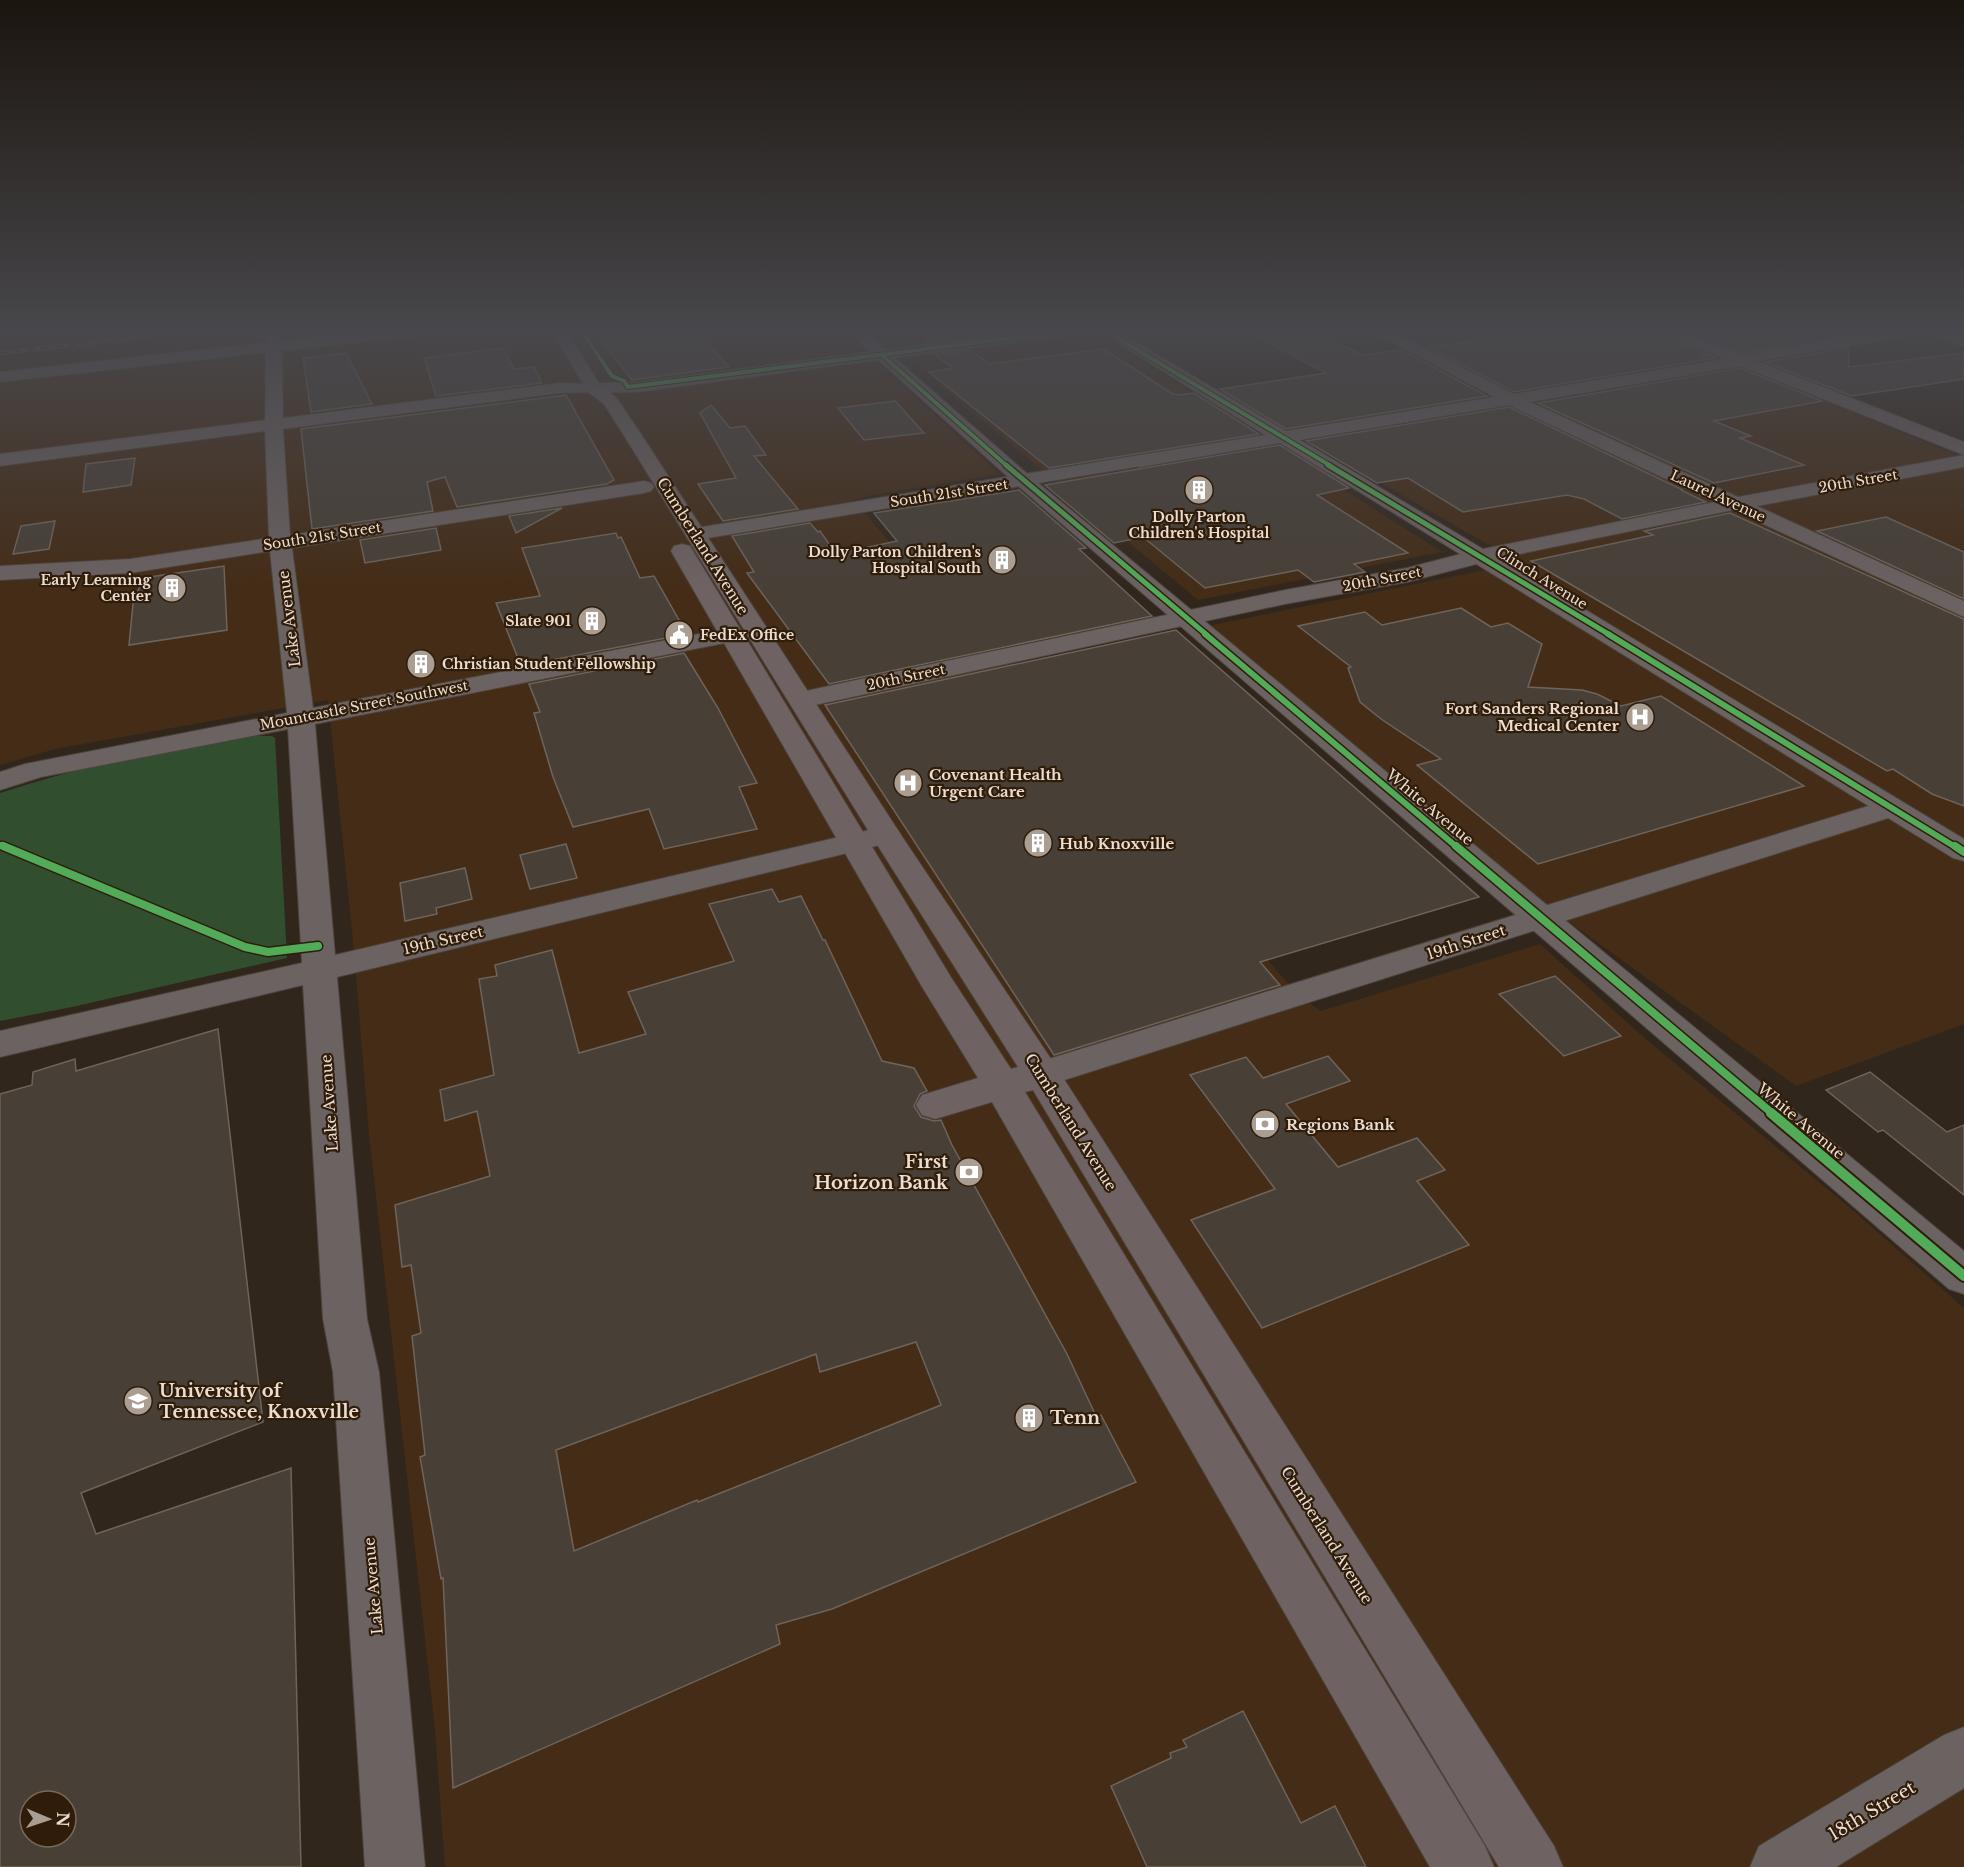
<svg xmlns="http://www.w3.org/2000/svg" width="1964" height="1867" viewBox="0 0 1964 1867" font-family="'Libre Baskerville',serif">
	<style>
		.built { fill: #442c16 }
		.green { fill: #314f2f }
		.building { fill: #484037; stroke: #6e645b; stroke-width: 1.5; fill-rule: evenodd }
		.lines { fill: none; stroke-linecap: round; stroke-linejoin: round }
		.minor-casing { stroke: #4d433b; stroke-width: 2 }
		.tertiary-casing { stroke: #4d433b; stroke-width: 2 }
		.secondary-casing { stroke: #4d433b; stroke-width: 2 }
		.minor { fill: #6b6262; fill-rule: evenodd }
		.tertiary { fill: #6b6262; fill-rule: evenodd }
		.secondary { fill: #6e6362; fill-rule: evenodd }
		.rail-casing { stroke: #6a625d; stroke-width: 4 }
		.rail { stroke: #2f1c09; stroke-width: 2; stroke-dasharray: 7; stroke-linecap: butt }
		.cycleway-far4-casing { stroke: #2f1c09; stroke-width: 6 }
		.cycleway-far3-casing { stroke: #2f1c09; stroke-width: 8 }
		.cycleway-far2-casing { stroke: #2f1c09; stroke-width: 9 }
		.cycleway-far1-casing { stroke: #2f1c09; stroke-width: 11 }
		.cycleway-casing { stroke: #2f1c09; stroke-width: 14 }
		.cycleway-far4 { stroke: #51ab58; stroke-width: 4 }
		.cycleway-far3 { stroke: #51ab58; stroke-width: 5 }
		.cycleway-far2 { stroke: #51ab58; stroke-width: 6 }
		.cycleway-far1 { stroke: #51ab58; stroke-width: 8 }
		.cycleway { stroke: #51ab58; stroke-width: 10 }
		.labels { text-anchor: middle; dominant-baseline: central; stroke-width: 4.5; stroke-linejoin: round; paint-order: stroke }
		.far-street-label { font-size: 14px; fill: #ebddd2; stroke: #2f1c09 }
		.far-poi-label { font-size: 14px; font-weight: bold; fill: #ebddd2; stroke: #2f1c09; text-anchor: end }
		.street-label { font-size: 15px; fill: #ebddd2; stroke: #2f1c09 }
		.poi-label { font-size: 15px; font-weight: bold; fill: #ebddd2; stroke: #2f1c09; text-anchor: start }
		.near-poi-label { font-size: 18px; font-weight: bold; fill: #ebddd2; stroke: #2f1c09; text-anchor: start }
		.near-street-label { font-size: 18px; fill: #ebddd2; stroke: #2f1c09 }
	</style>
	<rect width="100%" height="100%" fill="#31261c"/>
	<g class="built">
		<path d="M0,330H840L1000,474L872,495L853,500L982,647L995,644L1298,995L1321,1011L1540,944L1641,1035L1849,1207L1964,1308V1867H445L435,1730L369,1134L353,940L328,700L55,749L0,765Z"/>
		<path d="M1097,333L1442,552L1198,600L907,358Z"/>
		<path d="M1742,368L1964,458V1024L1796,1086L1522,888L1207,626L1520,563L1308,441Z"/>
	</g>
	<path class="green" d="M252,736H272L275,738L287,958L72,1007L0,1021V793C81,767 167,746 252,736Z"/>
	<g class="building">
		<path d="M593,330H696L729,367L632,380Z"/>
		<path d="M934,330H944L955,338L925,342Z"/>
		<path d="M1245,330H1312L1362,355L1402,350L1487,396L1286,429L1220,389L1326,373Z"/>
		<path d="M1558,330H1656L1659,335L1716,358L1514,392L1428,347Z"/>
		<path d="M1687,330H1847V334L1742,353Z"/>
		<path d="M503,348L514,369L534,367L542,383L436,396L424,358Z"/>
		<path d="M1848,348L1849,367L1964,353V379L1852,396L1765,362Z"/>
		<path d="M1104,349L1171,393L1178,395L1194,393L1259,434L1049,468L929,372L953,368L935,355L971,350L989,364Z"/>
		<path d="M346,353L372,404L311,412L303,358Z"/>
		<path d="M1740,368L1822,401L1714,421L1751,436L1740,438L1804,465L1714,483L1538,403Z"/>
		<path d="M566,395L614,480L607,484L457,507L445,477L427,482L433,511L312,529L301,429Z"/>
		<path d="M895,401L924,433L864,440L838,408Z"/>
		<path d="M711,405L730,428L745,426L766,455L754,456L798,509L723,521L698,484L736,478L700,413Z"/>
		<path d="M1509,407L1683,490H1681L1706,502L1622,519L1584,499L1567,495L1463,512L1408,478L1377,483L1306,441Z"/>
		<path d="M1280,445L1349,488L1317,495L1408,553L1354,564L1365,572L1314,582L1298,570L1205,588L1143,537L1114,543L1045,485Z"/>
		<path d="M135,458L131,485L83,492L86,464Z"/>
		<path d="M1019,490L1086,548L1079,549L1152,616L829,684L747,573L754,572L732,536L810,523L818,532L820,531L836,554L897,541L874,513Z"/>
		<path d="M562,508L516,533L509,516Z"/>
		<path d="M1730,513L1964,619V806L1932,794L1893,769L1887,771L1531,561L1653,535L1644,531Z"/>
		<path d="M1886,517L1964,552V599L1817,531Z"/>
		<path d="M55,521L49,549L13,554L21,526Z"/>
		<path d="M436,528L441,550L365,563L360,540Z"/>
		<path d="M616,533L618,538L621,537L640,578L654,576L687,634L521,666L496,603L540,596L522,548Z"/>
		<path d="M224,566L227,630L129,645L133,604L143,578Z"/>
		<path d="M1461,608L1491,627L1508,623L1542,644L1528,687L1582,690L1597,694L1621,706L1661,696L1804,786L1538,864L1417,765L1441,759L1381,719L1360,702L1348,668L1351,667L1298,626L1365,612L1382,625Z"/>
		<path d="M1176,630L1479,897L1260,962L1280,985L1054,1055L825,705Z"/>
		<path d="M684,653L718,708L757,783L739,787L757,829L664,849L649,809L573,827L553,777L534,713L540,712L529,684Z"/>
		<path d="M566,844L577,878L530,889L520,855Z"/>
		<path d="M465,868L472,899L436,908L437,914L405,921L400,883Z"/>
		<path d="M772,889L779,902L801,896L823,940H825L882,1061L914,1068L927,1091L920,1094L914,1106L921,1117L934,1121L941,1120L952,1145L1067,1354L1096,1416L1101,1415L1136,1482L832,1609L776,1625L780,1644L453,1788L443,1578L441,1579L420,1457L425,1455L412,1336L421,1333L411,1265L402,1267L395,1205L490,1176L477,1111L445,1121L440,1090L494,1075L479,979L497,976L495,965L552,950L579,1053L646,1034L628,992L734,961L709,904ZM916,1342L941,1405L698,1502L697,1500L574,1551L556,1450L816,1354L820,1372Z"/>
		<path d="M1555,976L1621,1036L1564,1056L1499,994Z"/>
		<path d="M218,1029L263,1422L81,1493L96,1534L291,1468L301,1867H0V1094L32,1085L33,1072L75,1059L76,1071ZM30,1801H66V1837H30Z"/>
		<path d="M1328,1056L1350,1081L1286,1104L1338,1167L1417,1138L1445,1170L1417,1181L1469,1245L1262,1328L1191,1220L1275,1189L1190,1075L1246,1057L1263,1078Z"/>
		<path d="M1870,1072L1947,1132L1964,1125V1195L1883,1130L1878,1132L1826,1090Z"/>
		<path d="M1243,1711L1301,1823L1335,1806L1366,1867H1147L1111,1786L1171,1758L1170,1753L1187,1747L1183,1740Z"/>
	</g>
	<g class="lines">
		<g class="minor-casing">
			<g id="minor">
				<path d="M847,330H864L890,355L882,360L876,358Z"/>
				<path d="M274,333L282,338L283,418L559,383L600,384L603,388L600,392L559,393L283,429L290,535L644,481L651,483L654,487L651,491L644,493L292,548L313,708L730,628L739,630L742,635L739,640L730,642L315,724L335,955L886,826L897,829L901,835L897,841L337,977L367,1319L379,1372L425,1867H365L333,1372L323,1319L303,985L0,1057V1031L302,963L288,729L41,777L0,790V772L25,764L287,713L270,551L130,573L0,580V566L130,559L269,538L265,431L0,466V454L265,420L266,338Z"/>
				<path d="M1140,455L1147,457L1150,461L1147,465L696,540L688,539L685,534L688,529L696,528Z"/>
				<path d="M1480,549L1488,551L1491,556L1488,561L1407,582L1285,604L801,708L792,706L788,700L792,694L861,679L1285,590L1407,568Z"/>
				<path d="M1891,799L1901,802L1906,808L1901,814L1055,1083L1042,1087L1029,1083L1023,1074L1029,1065Z"/>
				<path d="M1964,1727V1788L1836,1867H1750L1759,1846L1944,1735Z"/>
			</g>
		</g>
		<g class="tertiary-casing">
			<g id="tertiary">
				<path d="M377,330H430L423,335L0,382V372Z"/>
				<path d="M1035,330H1081L1074,335L895,358L1031,477L1964,1251V1294L1949,1289L1017,485L878,360L638,392L594,393L588,392L585,388L588,384L594,383L638,382Z"/>
				<path d="M1097,330H1116L1286,431L1494,397L1370,330H1390L1514,394L1724,359L1660,333L1658,330H1680L1742,355L1881,330H1919L1912,335L1757,361L1964,442V455L1740,366L1530,402L1738,497L1964,455V467L1757,506L1964,601V617L1733,510L1500,558L1964,839V861L1953,858L1280,443L1140,467L1133,465L1130,461L1133,457L1140,455L1265,435ZM1509,405L1515,408L1715,502L1483,549L1300,440Z"/>
				<path d="M1927,330H1950L1964,336V346L1929,333Z"/>
			</g>
		</g>
		<g class="secondary-casing">
			<path id="secondary" d="M551,330H566L600,385L616,397L641,434L901,835L1055,1065L1554,1846L1563,1867H1499L1033,1090L1025,1092L1485,1846L1494,1867H1430L992,1102L935,1119L922,1115L916,1105L922,1095L978,1078L921,985L671,551L674,546L682,544L690,546L693,551L952,979L1011,1069L1018,1067L871,835L623,434L604,404L588,392Z"/>
		</g>
		<use href="#minor" class="minor"/>
		<use href="#tertiary" class="tertiary"/>
		<use href="#secondary" class="secondary"/>
		<g class="rail-casing">
			<path id="rail" d="M0,353L206,330"/>
		</g>
		<use href="#rail" class="rail"/>
		<g class="cycleway-far4-casing">
			<g id="cycleway-far4">
				<path d="M581,330L612,376L624,381L628,387L1074,330"/>
				<path d="M1104,330L1331,466"/>
				<path d="M882,355L1007,466"/>
			</g>
		</g>
		<g class="cycleway-far3-casing">
			<g id="cycleway-far3">
				<path d="M1006,465L1207,635"/>
				<path d="M1328,465L1610,635"/>
			</g>
		</g>
		<g class="cycleway-far2-casing">
			<g id="cycleway-far2">
				<path d="M1205,634L1458,848"/>
				<path d="M1608,634L1957,848"/>
				<path d="M0,845L7,848"/>
			</g>
		</g>
		<g class="cycleway-far1-casing">
			<g id="cycleway-far1">
				<path d="M3,846L245,947L268,952L318,946"/>
				<path d="M1456,846L1773,1114"/>
				<path d="M1955,846L1964,852"/>
			</g>
		</g>
		<g class="cycleway-casing">
			<path id="cycleway" d="M1771,1113L1964,1276"/>
		</g>
		<use href="#cycleway-far4" class="cycleway-far4"/>
		<use href="#cycleway-far3" class="cycleway-far3"/>
		<use href="#cycleway-far2" class="cycleway-far2"/>
		<use href="#cycleway-far1" class="cycleway-far1"/>
		<use href="#cycleway" class="cycleway"/>
	</g>
	<linearGradient id="sky" x2="0" y2="1"><stop stop-color="#1b150f"/><stop offset="0.56" stop-color="#48474b"/><stop offset="1" stop-color="#48474b" stop-opacity="0"/></linearGradient>
	<rect width="1964" height="592" fill="url(#sky)"/>
	<defs>
		<g id="building-disc" transform="scale(1.5)"><circle r="9.5" fill="#aa9d92" stroke="#2f1c09"/><path d="M-4-6H4V6H1V3H-1V6H-4ZM-2.5-4.3h1.7v1.8h-1.7ZM.8-4.3h1.7v1.8H.8ZM-2.5-1h1.7V.8h-1.7ZM.8-1h1.7V.8H.8Z" fill="#fff"/></g>
		<g id="civic-disc" transform="scale(1.5)"><circle r="9.5" fill="#aa9d92" stroke="#2f1c09"/><path d="M-.6-6.5H3V-4.5H.6V-3L4-1V1h2V6H-6V1h2V-1L-.6-3ZM-1.2 2.5V6h2.4V2.5Z" fill="#fff"/></g>
		<g id="hospital-disc" transform="scale(1.5)"><circle r="9.5" fill="#aa9d92" stroke="#2f1c09"/><path d="M-5-5h3v3.5h4V-5h3V5h-3V1.5h-4V5h-3Z" fill="#fff"/></g>
		<g id="bank-disc" transform="scale(1.5)"><circle r="9.5" fill="#aa9d92" stroke="#2f1c09"/><path d="M-6-4H6V4H-6ZM0-2.3a2.3 2.3 0 1 0 0 4.6a2.3 2.3 0 1 0 0-4.6Z" fill="#fff"/></g>
		<g id="university-disc" transform="scale(1.5)"><circle r="9.5" fill="#aa9d92" stroke="#2f1c09"/><path d="M0-5L7-2L0 1L-7-2ZM-4 1L0 2.5L4 1V4Q0 6-4 4Z" fill="#fff"/></g>
	</defs>
	<g fill-rule="evenodd">
		<use href="#building-disc" x="1199" y="490"/>
		<use href="#building-disc" x="1002" y="560"/>
		<use href="#building-disc" x="172" y="588"/>
		<use href="#building-disc" x="592" y="621"/>
		<use href="#civic-disc" x="679" y="635"/>
		<use href="#building-disc" x="421" y="664"/>
		<use href="#hospital-disc" x="1640" y="717"/>
		<use href="#hospital-disc" x="908" y="783"/>
		<use href="#building-disc" x="1038" y="843"/>
		<use href="#bank-disc" x="1265" y="1124"/>
		<use href="#bank-disc" x="969" y="1172"/>
		<use href="#university-disc" x="138" y="1401"/>
		<use href="#building-disc" x="1029" y="1418"/>
	</g>
	<g class="labels">
		<g class="far-street-label">
			<text transform="translate(1858 481) rotate(-10)">20th Street</text>
			<text transform="translate(949 493) rotate(-9)">South 21st Street</text>
			<text transform="translate(1718 496) rotate(25)">Laurel Avenue</text>
			<text transform="translate(322 536) rotate(-9)">South 21st Street</text>
			<text transform="translate(1542 578) rotate(32)">Clinch Avenue</text>
			<text transform="translate(1382 579) rotate(-11)">20th Street</text>
			<text transform="translate(906 677) rotate(-12)">20th Street</text>
			<text transform="translate(364 705) rotate(-11)">Mountcastle Street Southwest</text>
		</g>
		<g class="far-poi-label">
			<text x="1199" y="517" text-anchor="middle">Dolly Parton<tspan x="1199" dy="16">Children's Hospital</tspan></text>
			<text x="981" y="552">Dolly Parton Children's<tspan x="981" dy="16">Hospital South</tspan></text>
			<text x="151" y="580">Early Learning<tspan x="151" dy="16">Center</tspan></text>
			<text x="571" y="621">Slate 901</text>
			<text x="700" y="635" text-anchor="start">FedEx Office</text>
			<text x="442" y="664" text-anchor="start">Christian Student Fellowship</text>
		</g>
		<g class="street-label">
			<text transform="translate(703 546) rotate(58)">Cumberland Avenue</text>
			<text transform="translate(289 619) rotate(-97)">Lake Avenue</text>
			<text transform="translate(1430 807) rotate(40)">White Avenue</text>
			<text transform="translate(443 940) rotate(-13)">19th Street</text>
			<text transform="translate(1466 942) rotate(-18)">19th Street</text>
			<text transform="translate(329 1103) rotate(-94)">Lake Avenue</text>
			<text transform="translate(1801 1121) rotate(40)">White Avenue</text>
			<text transform="translate(1071 1122) rotate(58)">Cumberland Avenue</text>
			<text transform="translate(1327 1535) rotate(58)">Cumberland Avenue</text>
			<text transform="translate(373 1586) rotate(-95)">Lake Avenue</text>
		</g>
		<g class="poi-label">
			<text x="1619" y="708" text-anchor="end">Fort Sanders Regional<tspan x="1619" dy="17">Medical Center</tspan></text>
			<text x="929" y="774">Covenant Health<tspan x="929" dy="17">Urgent Care</tspan></text>
			<text x="1059" y="843">Hub Knoxville</text>
			<text x="1286" y="1124">Regions Bank</text>
		</g>
		<g class="near-poi-label">
			<text x="948" y="1162" text-anchor="end">First<tspan x="948" dy="21">Horizon Bank</tspan></text>
			<text x="159" y="1391">University of<tspan x="159" dy="21">Tennessee, Knoxville</tspan></text>
			<text x="1050" y="1418">Tenn</text>
		</g>
		<g class="near-street-label">
			<text transform="translate(1872 1811) rotate(-31)">18th Street</text>
		</g>
	</g>
	<g transform="translate(48 1819) rotate(92)"><circle r="28" fill="#2f1c09" stroke="#7a6959" stroke-width="1.5"/>
	<path d="M0-4.5L10 22L0 15L-10 22Z" fill="#aa9d92"/>
	<text y="-9" font-size="16" font-weight="bold" text-anchor="middle" fill="#ebddd2">N</text>
	</g>
</svg>
